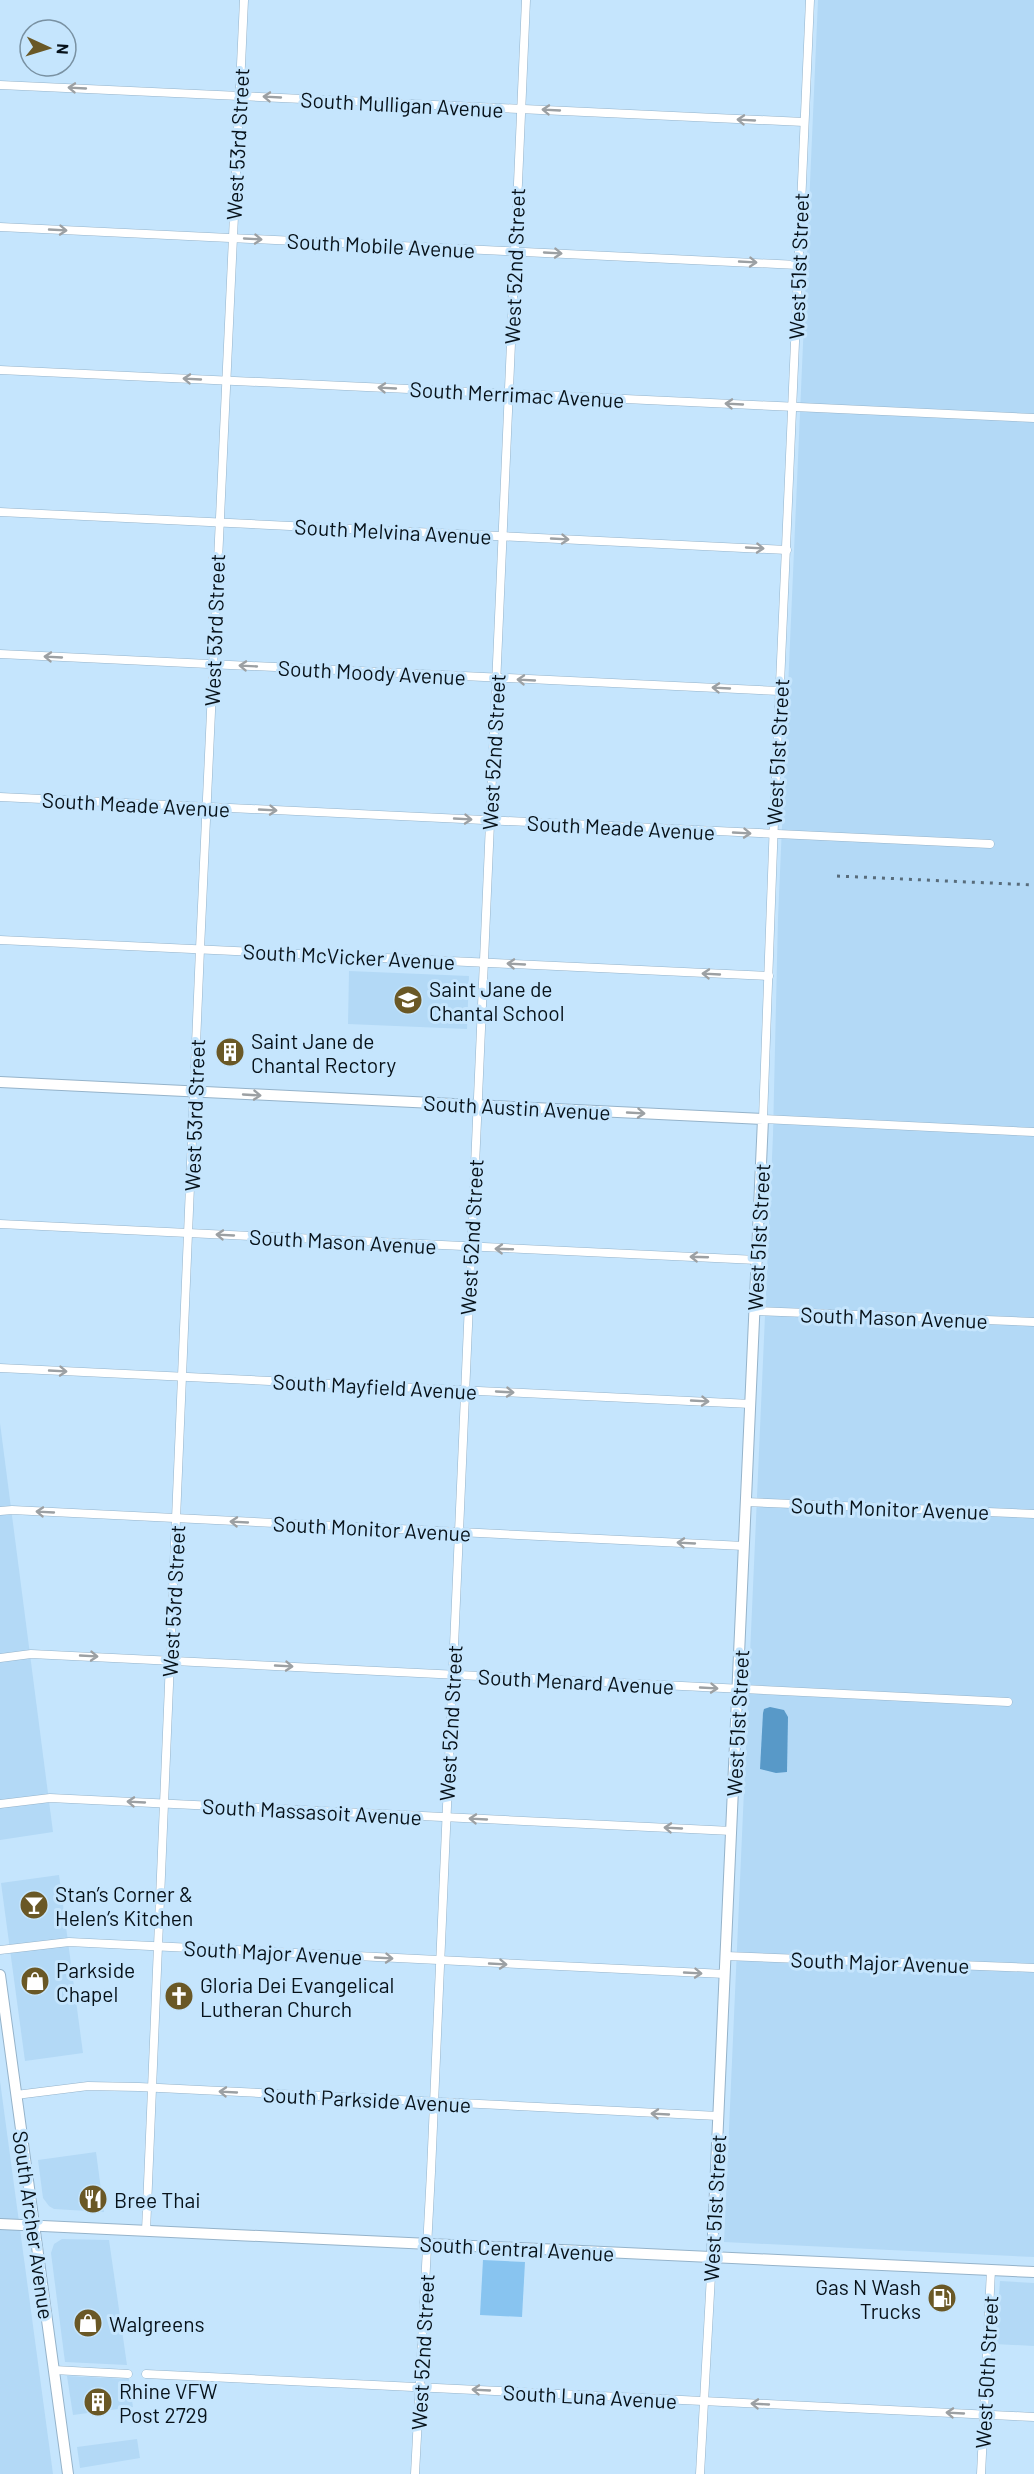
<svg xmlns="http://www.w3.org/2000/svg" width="1034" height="2474" viewBox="0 0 1034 2474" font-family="Barlow,sans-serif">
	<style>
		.built { fill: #b3d9f6 }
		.green { fill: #88c4f0 }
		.water { fill: #5899c8 }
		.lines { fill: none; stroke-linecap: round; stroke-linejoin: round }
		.street-casing { stroke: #95b3ca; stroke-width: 9 }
		.secondary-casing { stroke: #95b3ca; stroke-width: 12 }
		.street { stroke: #fff; stroke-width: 8 }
		.secondary { stroke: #fff; stroke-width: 10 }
		.rail { stroke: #586c7b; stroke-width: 3; stroke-dasharray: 3 6; stroke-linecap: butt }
		.oneway { stroke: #9ca0a3 }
		.labels { text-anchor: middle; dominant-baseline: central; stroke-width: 6; stroke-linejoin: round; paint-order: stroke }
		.street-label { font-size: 21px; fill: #07121a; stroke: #c5e5fd }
		.poi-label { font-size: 21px; fill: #07121a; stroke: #c5e5fd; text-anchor: start }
	</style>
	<rect width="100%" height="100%" fill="#c5e5fd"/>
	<g class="built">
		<path d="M818,0H1034V2257L724,2242L773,1135L778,918Z"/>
		<path d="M349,971L469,976L467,1029L348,1024Z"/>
		<path d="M0,1423L53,1832L0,1840Z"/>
		<path d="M59,1875L83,2053L25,2061L1,1883Z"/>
		<path d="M0,2081L53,2474H0Z"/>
		<path d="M96,2152L104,2212L54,2209L49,2206L43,2198L38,2160Z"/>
		<path d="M62,2239L109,2240L127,2365L65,2362L51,2253L54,2244Z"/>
		<path d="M1000,2281L1034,2283V2346L995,2344Z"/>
		<path d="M67,2376L129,2379L133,2407L73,2415Z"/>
		<path d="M137,2439L140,2458L80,2468L77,2447Z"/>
	</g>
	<path class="green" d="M483,2260L525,2262L522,2317L480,2315Z"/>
	<path class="water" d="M770,1707L784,1710L788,1717L787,1772L776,1773L760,1769L763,1713L764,1709Z"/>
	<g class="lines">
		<g class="street-casing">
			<g id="street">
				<path d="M810,0L774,821L763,1119L1034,1132"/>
				<path d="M0,85L804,122"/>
				<path d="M0,227L798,265"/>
				<path d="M0,370L1034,418"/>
				<path d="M0,512L787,550"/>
				<path d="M0,654L780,691"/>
				<path d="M0,797L990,844"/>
				<path d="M0,940L769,976"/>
				<path d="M0,1224L757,1260"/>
				<path d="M755,1311L1034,1322"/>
				<path d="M0,1368L751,1404"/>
				<path d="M746,1502L1034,1514"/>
				<path d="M0,1511L12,1510L744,1546"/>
				<path d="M0,1658L31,1654L1008,1702"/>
				<path d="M0,1804L50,1798L732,1831"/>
				<path d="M0,1950L69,1942L725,1974"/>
				<path d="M726,1956L1034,1968"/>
				<path d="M16,2095L88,2086L139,2087L718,2116"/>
				<path d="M146,2231L200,949L244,0"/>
				<path d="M54,2370L128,2374"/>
				<path d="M146,2374L1034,2417"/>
				<path d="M415,2474L431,2172L526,0"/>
				<path d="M700,2474L712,2257"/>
				<path d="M981,2474L991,2270"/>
			</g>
		</g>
		<g class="secondary-casing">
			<g id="secondary">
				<path d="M0,1082L763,1119L712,2257"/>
				<path d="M0,1975L68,2474"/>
				<path d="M0,2224L1034,2272"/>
			</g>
		</g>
		<use href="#street" class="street"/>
		<use href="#secondary" class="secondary"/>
		<path class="rail" d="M837,876L1034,885"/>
	</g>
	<defs><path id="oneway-shaft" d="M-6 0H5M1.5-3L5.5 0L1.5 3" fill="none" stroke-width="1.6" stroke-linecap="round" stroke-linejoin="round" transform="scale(1.5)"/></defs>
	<g class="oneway">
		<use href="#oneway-shaft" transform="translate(77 88) rotate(-177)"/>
		<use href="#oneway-shaft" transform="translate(272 97) rotate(-177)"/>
		<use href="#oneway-shaft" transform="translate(551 110) rotate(-177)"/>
		<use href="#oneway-shaft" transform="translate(746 120) rotate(-177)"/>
		<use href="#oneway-shaft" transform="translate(58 230) rotate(3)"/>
		<use href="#oneway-shaft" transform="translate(253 239) rotate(3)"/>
		<use href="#oneway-shaft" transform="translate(553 253) rotate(3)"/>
		<use href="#oneway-shaft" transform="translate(748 262) rotate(3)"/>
		<use href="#oneway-shaft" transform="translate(192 379) rotate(-177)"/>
		<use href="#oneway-shaft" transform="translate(387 388) rotate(-177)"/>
		<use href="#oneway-shaft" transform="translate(734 404) rotate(-177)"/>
		<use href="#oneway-shaft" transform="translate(560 539) rotate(3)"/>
		<use href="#oneway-shaft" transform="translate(755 548) rotate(3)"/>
		<use href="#oneway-shaft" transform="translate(53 657) rotate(-177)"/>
		<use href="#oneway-shaft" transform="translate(248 666) rotate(-177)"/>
		<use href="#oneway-shaft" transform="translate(526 680) rotate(-177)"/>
		<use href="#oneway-shaft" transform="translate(721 688) rotate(-177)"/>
		<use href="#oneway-shaft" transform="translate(268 810) rotate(3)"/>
		<use href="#oneway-shaft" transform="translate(463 819) rotate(3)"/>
		<use href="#oneway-shaft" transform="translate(742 833) rotate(3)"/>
		<use href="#oneway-shaft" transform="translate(516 964) rotate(-177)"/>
		<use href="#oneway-shaft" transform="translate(711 974) rotate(-177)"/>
		<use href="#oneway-shaft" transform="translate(252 1095) rotate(3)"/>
		<use href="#oneway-shaft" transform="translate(636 1113) rotate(3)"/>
		<use href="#oneway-shaft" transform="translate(225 1235) rotate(-177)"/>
		<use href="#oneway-shaft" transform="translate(504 1249) rotate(-178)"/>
		<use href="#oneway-shaft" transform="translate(699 1257) rotate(-178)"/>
		<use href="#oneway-shaft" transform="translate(58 1371) rotate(3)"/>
		<use href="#oneway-shaft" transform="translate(505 1392) rotate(3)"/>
		<use href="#oneway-shaft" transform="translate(700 1401) rotate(3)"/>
		<use href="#oneway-shaft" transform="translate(45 1512) rotate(-177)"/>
		<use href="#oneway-shaft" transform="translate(239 1522) rotate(-177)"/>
		<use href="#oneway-shaft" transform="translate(686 1543) rotate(-177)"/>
		<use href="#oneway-shaft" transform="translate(89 1656) rotate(3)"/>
		<use href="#oneway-shaft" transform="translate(284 1666) rotate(3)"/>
		<use href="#oneway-shaft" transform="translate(709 1688) rotate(3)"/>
		<use href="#oneway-shaft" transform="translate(136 1802) rotate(-177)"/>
		<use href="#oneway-shaft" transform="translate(478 1819) rotate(-177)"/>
		<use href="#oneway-shaft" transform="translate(673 1828) rotate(-177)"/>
		<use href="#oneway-shaft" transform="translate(384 1958) rotate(3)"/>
		<use href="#oneway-shaft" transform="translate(498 1964) rotate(3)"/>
		<use href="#oneway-shaft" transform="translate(693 1973) rotate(3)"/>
		<use href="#oneway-shaft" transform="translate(228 2092) rotate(-177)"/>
		<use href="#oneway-shaft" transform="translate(660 2114) rotate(-177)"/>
		<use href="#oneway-shaft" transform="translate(481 2390) rotate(-177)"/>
		<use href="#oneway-shaft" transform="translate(760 2404) rotate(-177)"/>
		<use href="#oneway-shaft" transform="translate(955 2413) rotate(-177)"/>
	</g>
	<defs>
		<g id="school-disc" transform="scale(1.5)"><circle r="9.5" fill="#6a5826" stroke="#c5e5fd"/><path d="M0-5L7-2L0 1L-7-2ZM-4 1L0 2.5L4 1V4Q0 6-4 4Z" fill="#fff"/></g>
		<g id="building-disc" transform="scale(1.5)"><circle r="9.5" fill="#6a5826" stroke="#c5e5fd"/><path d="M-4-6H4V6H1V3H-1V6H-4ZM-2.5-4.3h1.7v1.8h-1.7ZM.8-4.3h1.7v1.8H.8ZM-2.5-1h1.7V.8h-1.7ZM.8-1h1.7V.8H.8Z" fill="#fff"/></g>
		<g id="bar-disc" transform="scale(1.5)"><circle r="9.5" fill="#6a5826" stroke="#c5e5fd"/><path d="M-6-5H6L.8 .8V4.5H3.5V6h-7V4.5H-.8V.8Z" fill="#fff"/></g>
		<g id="shop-disc" transform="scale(1.5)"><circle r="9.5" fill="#6a5826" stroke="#c5e5fd"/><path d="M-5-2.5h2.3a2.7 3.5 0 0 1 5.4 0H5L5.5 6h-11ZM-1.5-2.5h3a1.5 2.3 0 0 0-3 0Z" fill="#fff"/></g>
		<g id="church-disc" transform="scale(1.5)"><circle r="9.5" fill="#6a5826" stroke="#c5e5fd"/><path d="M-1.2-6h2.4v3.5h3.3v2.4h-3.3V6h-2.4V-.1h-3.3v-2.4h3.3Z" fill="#fff"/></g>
		<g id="restaurant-disc" transform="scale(1.5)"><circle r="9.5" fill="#6a5826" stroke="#c5e5fd"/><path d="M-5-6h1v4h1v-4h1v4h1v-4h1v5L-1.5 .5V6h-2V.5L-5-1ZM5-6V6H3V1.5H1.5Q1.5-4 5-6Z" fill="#fff"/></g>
		<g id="fuel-disc" transform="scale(1.5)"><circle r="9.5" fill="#6a5826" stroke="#c5e5fd"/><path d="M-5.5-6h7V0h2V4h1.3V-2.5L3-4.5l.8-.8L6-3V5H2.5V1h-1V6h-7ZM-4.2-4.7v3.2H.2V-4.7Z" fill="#fff"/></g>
	</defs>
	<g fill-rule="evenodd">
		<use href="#school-disc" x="408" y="1000"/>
		<use href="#building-disc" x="230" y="1052"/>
		<use href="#bar-disc" x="34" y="1905"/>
		<use href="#shop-disc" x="35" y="1981"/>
		<use href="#church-disc" x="179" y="1996"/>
		<use href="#restaurant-disc" x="93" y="2199"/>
		<use href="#fuel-disc" x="942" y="2298"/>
		<use href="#shop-disc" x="88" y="2323"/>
		<use href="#building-disc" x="98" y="2402"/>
	</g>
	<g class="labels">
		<g class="street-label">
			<text transform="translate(402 104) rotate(3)">South Mulligan Avenue</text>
			<text transform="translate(237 144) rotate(-87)">West 53rd Street</text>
			<text transform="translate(381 245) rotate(3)">South Mobile Avenue</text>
			<text transform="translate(514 266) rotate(-88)">West 52nd Street</text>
			<text transform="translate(798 266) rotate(-88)">West 51st Street</text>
			<text transform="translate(517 394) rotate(3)">South Merrimac Avenue</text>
			<text transform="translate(393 531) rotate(3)">South Melvina Avenue</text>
			<text transform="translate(214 630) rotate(-88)">West 53rd Street</text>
			<text transform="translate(372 672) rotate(3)">South Moody Avenue</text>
			<text transform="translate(493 752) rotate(-87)">West 52nd Street</text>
			<text transform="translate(777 752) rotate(-87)">West 51st Street</text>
			<text transform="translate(136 804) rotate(3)">South Meade Avenue</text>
			<text transform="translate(621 827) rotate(3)">South Meade Avenue</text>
			<text transform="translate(349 956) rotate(3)">South McVicker Avenue</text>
			<text transform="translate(517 1107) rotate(3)">South Austin Avenue</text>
			<text transform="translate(194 1115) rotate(-88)">West 53rd Street</text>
			<text transform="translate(471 1237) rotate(-87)">West 52nd Street</text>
			<text transform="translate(758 1237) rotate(-87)">West 51st Street</text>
			<text transform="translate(343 1241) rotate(3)">South Mason Avenue</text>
			<text transform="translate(894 1317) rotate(2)">South Mason Avenue</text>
			<text transform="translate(375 1386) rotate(3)">South Mayfield Avenue</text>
			<text transform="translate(890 1508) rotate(2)">South Monitor Avenue</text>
			<text transform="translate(372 1528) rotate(3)">South Monitor Avenue</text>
			<text transform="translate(173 1601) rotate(-87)">West 53rd Street</text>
			<text transform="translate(576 1681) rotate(3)">South Menard Avenue</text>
			<text transform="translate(450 1723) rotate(-87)">West 52nd Street</text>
			<text transform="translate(737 1723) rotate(-87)">West 51st Street</text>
			<text transform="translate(312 1811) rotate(3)">South Massasoit Avenue</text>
			<text transform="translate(273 1952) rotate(3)">South Major Avenue</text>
			<text transform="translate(880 1962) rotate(2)">South Major Avenue</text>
			<text transform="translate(367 2099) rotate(3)">South Parkside Avenue</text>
			<text transform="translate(714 2208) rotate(-87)">West 51st Street</text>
			<text transform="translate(34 2225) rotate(82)">South Archer Avenue</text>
			<text transform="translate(517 2248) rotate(3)">South Central Avenue</text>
			<text transform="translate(422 2352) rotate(-87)">West 52nd Street</text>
			<text transform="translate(986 2372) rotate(-87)">West 50th Street</text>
			<text transform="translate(590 2396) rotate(3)">South Luna Avenue</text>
		</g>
		<g class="poi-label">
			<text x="429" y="988">Saint Jane de<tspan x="429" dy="24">Chantal School</tspan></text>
			<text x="251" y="1040">Saint Jane de<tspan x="251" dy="24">Chantal Rectory</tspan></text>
			<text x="55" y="1893">Stan’s Corner &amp;<tspan x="55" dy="24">Helen’s Kitchen</tspan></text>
			<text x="56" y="1969">Parkside<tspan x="56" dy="24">Chapel</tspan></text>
			<text x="200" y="1984">Gloria Dei Evangelical<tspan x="200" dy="24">Lutheran Church</tspan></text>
			<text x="114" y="2199">Bree Thai</text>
			<text x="921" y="2286" text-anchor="end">Gas N Wash<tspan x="921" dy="24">Trucks</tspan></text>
			<text x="109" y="2323">Walgreens</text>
			<text x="119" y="2390">Rhine VFW<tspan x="119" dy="24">Post 2729</tspan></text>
		</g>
	</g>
	<g transform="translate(48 48) rotate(94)"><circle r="28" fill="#c5e5fd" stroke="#7991a2" stroke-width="1.5"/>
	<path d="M0-4.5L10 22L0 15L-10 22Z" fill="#6a5826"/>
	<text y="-9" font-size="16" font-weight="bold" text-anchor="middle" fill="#07121a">N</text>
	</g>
</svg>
